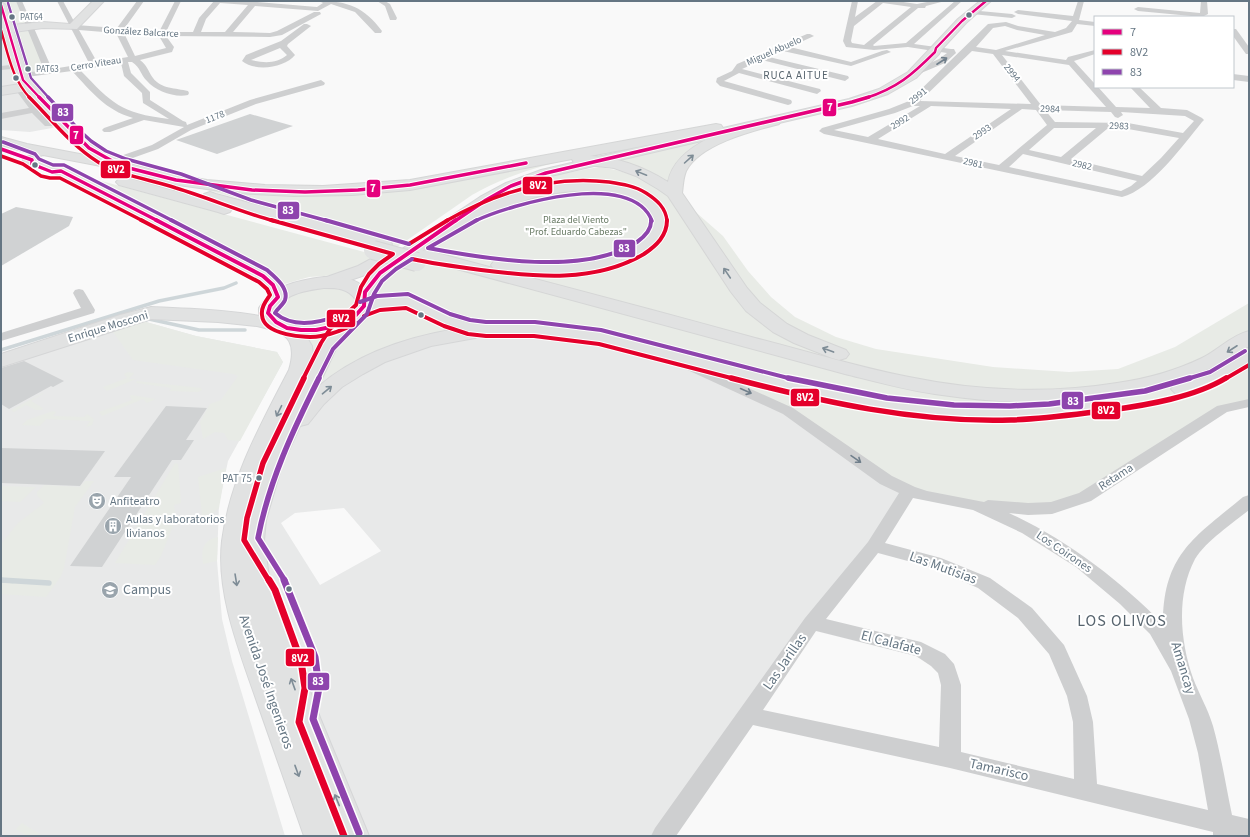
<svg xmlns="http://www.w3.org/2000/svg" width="1250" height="837" viewBox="0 0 1250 837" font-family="'Source Sans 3',sans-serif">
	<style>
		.built { fill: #e8e9e9; fill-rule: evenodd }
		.green { fill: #e8ebe6 }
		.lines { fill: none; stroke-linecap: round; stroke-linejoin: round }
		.stream-far2 { stroke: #ced6d9; stroke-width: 3.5 }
		.stream-far1 { stroke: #ced6d9; stroke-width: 4.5 }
		.stream { stroke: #ced6d9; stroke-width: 5.5 }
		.building { fill: #d0d2d3 }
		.secondary-casing { stroke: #d5d6d7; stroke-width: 2 }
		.primary-casing { stroke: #d5d6d7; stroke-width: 2 }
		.highway-casing { stroke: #d5d6d6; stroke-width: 2 }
		.street { fill: #cecfd0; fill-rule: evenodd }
		.secondary { fill: #e1e2e2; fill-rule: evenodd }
		.primary { fill: #e1e2e2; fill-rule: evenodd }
		.highway { fill: #e1e2e2; fill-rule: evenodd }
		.highway-bridge-casing { stroke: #d5d6d6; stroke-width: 20; stroke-linecap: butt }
		.highway-bridge { stroke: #e1e2e2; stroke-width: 18 }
		.bus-1-far2-casing { stroke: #fff; stroke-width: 4 }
		.bus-1-far1-casing { stroke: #fff; stroke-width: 5.5 }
		.bus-1-casing { stroke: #fff; stroke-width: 6 }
		.bus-2-far4-casing { stroke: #fff; stroke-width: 4 }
		.bus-2-far3-casing { stroke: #fff; stroke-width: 5.5 }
		.bus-2-far2-casing { stroke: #fff; stroke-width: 6 }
		.bus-2-far1-casing { stroke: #fff; stroke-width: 8 }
		.bus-2-casing { stroke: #fff; stroke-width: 10 }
		.bus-3-far4-casing { stroke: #fff; stroke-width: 4 }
		.bus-3-far3-casing { stroke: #fff; stroke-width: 5.5 }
		.bus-3-far2-casing { stroke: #fff; stroke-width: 6 }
		.bus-3-far1-casing { stroke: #fff; stroke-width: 8 }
		.bus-3-casing { stroke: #fff; stroke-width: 10 }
		.bus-1-far2 { stroke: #e5007d; stroke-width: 2.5 }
		.bus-1-far1 { stroke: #e5007d; stroke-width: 3.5 }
		.bus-1 { stroke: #e5007d; stroke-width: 4 }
		.bus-2-far4 { stroke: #e4002b; stroke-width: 2.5 }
		.bus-2-far3 { stroke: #e4002b; stroke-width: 3.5 }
		.bus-2-far2 { stroke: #e4002b; stroke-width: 4 }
		.bus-2-far1 { stroke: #e4002b; stroke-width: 5.5 }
		.bus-2 { stroke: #e4002b; stroke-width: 7 }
		.bus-3-far4 { stroke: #8e44ad; stroke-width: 2.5 }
		.bus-3-far3 { stroke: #8e44ad; stroke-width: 3.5 }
		.bus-3-far2 { stroke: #8e44ad; stroke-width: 4 }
		.bus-3-far1 { stroke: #8e44ad; stroke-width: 5.5 }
		.bus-3 { stroke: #8e44ad; stroke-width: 7 }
		.oneway { stroke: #707f8b }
		.oneway2 { stroke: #7e8c96 }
		.bus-dot { fill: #657683; stroke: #fff; stroke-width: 1.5 }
		.labels { text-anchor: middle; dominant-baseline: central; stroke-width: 4; stroke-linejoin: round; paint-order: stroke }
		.far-bus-label { font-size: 9px; fill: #657683; stroke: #fff; text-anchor: start }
		.far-street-label { font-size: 10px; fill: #657683; stroke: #fff }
		.far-park-label { font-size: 10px; fill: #687a64; stroke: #fff }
		.far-neighbourhood-label { font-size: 11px; letter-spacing: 1px; fill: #57646e; stroke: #fff }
		.bus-label { font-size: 11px; fill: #657683; stroke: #fff; text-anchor: end }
		.street-label { font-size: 12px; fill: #657683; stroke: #fff }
		.poi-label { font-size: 12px; fill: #657683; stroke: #fff; text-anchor: start }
		.near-street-label { font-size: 14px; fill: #657683; stroke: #fff }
		.near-poi-label { font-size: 14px; fill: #657683; stroke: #fff; text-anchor: start }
		.near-neighbourhood-label { font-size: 16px; letter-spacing: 1px; fill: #57646e; stroke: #fff }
		.line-badge { stroke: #fff; stroke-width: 1.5 }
		.badge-label { font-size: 11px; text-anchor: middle; font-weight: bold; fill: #fff }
	</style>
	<rect width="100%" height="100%" fill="#f9f9f9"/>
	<g class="built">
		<path d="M1,5L23,80L49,107L58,125L52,128L30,132L1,130Z"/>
		<path d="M139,320L196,336L277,352L283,362L228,461L219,504L217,561L222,619L232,661L285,836H1V372L6,370L2,367L19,359Z"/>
		<path d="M516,329L660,352L758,397L909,491L663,836H352L257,585L270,465L326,391L415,344ZM344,508L381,551L320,585L281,523L295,513Z"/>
	</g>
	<g class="green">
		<path d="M1,1H19L49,69L22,76Z"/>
		<path d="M729,132L704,144L670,185L609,161Z"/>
		<path d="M655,141C594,155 527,163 472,195L380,259L339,275L309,277L281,285L68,172L368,253L391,238L191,186L368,191Z"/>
		<path d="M599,167L616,170L639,177L674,193L723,236L748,271L771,297L795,317L836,337L876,349L993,367L1069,372L1118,369L1175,347L1249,303V403L1230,406L1085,497L1028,509L909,491L788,411L630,342L473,325L405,296L393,297L370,301L385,274L486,203L524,185L561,174Z"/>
		<path d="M309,286L345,288L356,298C354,322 312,328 293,323C288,322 282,317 277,314L276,308L279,301Z"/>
		<path d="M402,303L472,330L412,342L303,409L334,344L372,308Z"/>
		<path d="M139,320L196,336L277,352L283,362L240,441L228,440L224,433L215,432L203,439L200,422L210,404L221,400L238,376L233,374L133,360L111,329Z"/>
		<path d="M331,332L313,355L310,342L304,335Z"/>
		<path d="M128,372L134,373L129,379H136L107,391L103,387L127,378L124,374Z"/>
		<path d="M137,381L201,388L202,390L198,392L169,391L172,388L136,383Z"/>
		<path d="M43,393H44L31,401L43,408L42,410H36L26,405L14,412L11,410Z"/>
		<path d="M131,395L156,399L147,403L143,399L102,416L99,412L132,400L130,396Z"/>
		<path d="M53,411L56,412L53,416L84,417L87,414L94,419L92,425L86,427L90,421L46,419L40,426L22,425L27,420Z"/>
		<path d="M175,463L178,464L181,503L174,505L176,518L161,556L155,565L115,563Z"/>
		<path d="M226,468L219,508L213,513L202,516L198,477Z"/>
		<path d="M85,481H94L75,507L64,568L61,576L46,597L1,594V544L18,523L44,503L37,495V492L44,485L80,487Z"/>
		<path d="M1,486L36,487L20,502L1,501Z"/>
		<path d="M218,537L217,561L203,564C201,551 202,540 218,537Z"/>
		<path d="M22,823L43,836H27L16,829Z"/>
	</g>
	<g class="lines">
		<g class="stream-far2">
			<path d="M146,320L149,319L199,330H245"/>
			<path d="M1,350L159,301L224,288L236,283"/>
		</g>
		<path class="stream-far1" d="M1,580L13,581"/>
		<path class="stream" d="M1,580L49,583"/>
	</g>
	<g class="building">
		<path d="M250,114L293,126L217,154L176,140Z"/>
		<path d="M16,207L73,217L69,226L1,266V214Z"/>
		<path d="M24,361L64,381L53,387L51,386L9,409L1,404V368Z"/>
		<path d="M166,406L207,408L186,440H194L181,460H172L102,567L70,566L131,477H114Z"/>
		<path d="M1,448L105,451L80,486L1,483Z"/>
	</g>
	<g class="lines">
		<g class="secondary-casing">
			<g id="secondary">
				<path d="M93,1H104L77,29L43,28L14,32L29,79L94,145L126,163L128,166L126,169L121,170L116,169L84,151L27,91L1,95V87L20,84L17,80L1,23V2L6,5L12,25L43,22L70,24Z"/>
				<path d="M980,1H991L966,23L942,49L939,54L916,78L888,94L852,106L551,176L516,189L492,203L393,271L382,281L371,299L364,301L357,299L355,295L368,274L330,287L324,286L321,282L324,278L358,266L380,254L386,253L393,255L480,197L506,183L541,170L849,99L879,89L908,72L958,19Z"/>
				<path d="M151,307C196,309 240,310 284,321L287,325L284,329L277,331L257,326L218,322L151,319L1,367V354L120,315Z"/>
			</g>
		</g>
		<g class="primary-casing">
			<path id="primary" d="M324,277C347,277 361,278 373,299L407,295L421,299L454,316L471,321L486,323H534L600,331L667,348L670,352L667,356L660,358L600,343L534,335L483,334L475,338L431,346L385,362L363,374L342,387L324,404L308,424L300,426L282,465L266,520L264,540L270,585L321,720L369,836H304C288,791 273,747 257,702C240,652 216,594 222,541C230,479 261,424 289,370C304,320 257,339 259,308C272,285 300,280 324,277ZM324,288C337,288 348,288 356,300C349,324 296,332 279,315L278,308C286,293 309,290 324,288ZM406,307L440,324L456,329C407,337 356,354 318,387L340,340L368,313L381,308ZM323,334H324L313,355L312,346L306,336Z"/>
		</g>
		<g class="highway-casing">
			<g id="highway">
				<path d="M774,117L779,118L781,121L779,124C752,131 700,144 686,171C683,178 683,186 682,193L747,288L760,303L787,324L808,335L846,350L849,354L846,358L839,360L832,358L794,343L773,332L746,311L731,292L668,196L658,189L636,176L614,168L579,164L574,163L572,159L410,190L352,195L294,196L236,193L178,185L122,170L43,155L40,156L1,145V137L27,144L122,162L171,174L207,180L265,185L323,186L410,180L716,124L721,125L723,128L721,131L716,132L590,156C618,157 644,167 668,182C676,141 739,126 774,117Z"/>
				<path d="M30,156L66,168L256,265L280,281L287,297L285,301L278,303L271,301L266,288L244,273L56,174L25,163L23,160L25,157Z"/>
				<path d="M124,177L203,199L202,197L204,194L210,192L216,194L389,240L392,244L389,248L383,249L231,208L232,209L230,212L224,214L218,212L119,185L116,182L119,179Z"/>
				<path d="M582,182C603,183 625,185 645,194C652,197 658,202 663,209C679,232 653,251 634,259C593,276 548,275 505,271C588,293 672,315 755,338C806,351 857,367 909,377C977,391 1049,394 1117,383C1146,379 1175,371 1202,358C1218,350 1232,335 1249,331V346C1161,406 1045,410 942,395C909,391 877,382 845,374L420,259L417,255L420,251L426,250L493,268L491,265L494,261C505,258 518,261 530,262C555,264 583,264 608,256C691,229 642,191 582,191C531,191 484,215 440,239L434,240L428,239L426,235L428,231C479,205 525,186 582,182Z"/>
				<path d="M660,346L801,383L872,396L907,401L980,406L1052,405L1088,400L1096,402L1099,407L1096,412L1088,414C1003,423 919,419 835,403C773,390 713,372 653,356L650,352L653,348Z"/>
				<path d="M1249,351V366C1231,376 1195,399 1175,393L1171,389L1175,385L1206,374L1242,353Z"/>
			</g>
		</g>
		<g class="street">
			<path d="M16,1H22L52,69L89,63L57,1H63L76,25L117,28L137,1H144L124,29L159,32L175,1H181L166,32H193L199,18L214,1H245L317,7L323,3L319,1C348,1 364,7 382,31L381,33H375L355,12L331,4L318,11L255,6L233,32L270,33L277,31L314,12H320L321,14L282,35L270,37L166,36L174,47L172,52L140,60C147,65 148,71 153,78C161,89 176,88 188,91L189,93L188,95C175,98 155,91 147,81C140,74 141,68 132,62H128L131,73L150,92V100L183,121L186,122L187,125L250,100L321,80L325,83L324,85L256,104L191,130L158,149L113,165L109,164L108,162L109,160L152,145L184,127L144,120L110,132H104L102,130L104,128L133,118C105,110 91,91 72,71L19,78L18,76L19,74L44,70ZM220,3L248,5L225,32H201L206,19ZM79,30L116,33L128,57L97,62ZM124,33L159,36L166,48L135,56ZM121,63L124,76L142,93L143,103L169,119C120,113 113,104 80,70Z"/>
			<path d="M377,1H385L390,4L397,18L396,20H390L385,6Z"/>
			<path d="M852,1H858L855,17L877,1H897L917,4L932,1H945L926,6L925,8H918L873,45L874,46L906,43L955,1H962L914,44L951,49H954L956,53L945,63L914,76H911L910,74L911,72L939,59L947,53L908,47L874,50L846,47L843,41ZM883,3L911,7L864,45L852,43L851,41L854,26Z"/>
			<path d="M1078,1H1084L1079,20L1095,22V26L1077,24L1072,32L1005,51L1066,60L1068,57L1095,50V54L1074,61L1095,84V87H1098L1116,107L1150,108L1130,87H1139L1161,108L1187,110L1202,118L1204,120L1202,122C1184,144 1151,190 1122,197L824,134L819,131L822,128L889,109L909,101L988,24L1006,22L1018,26L1055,32L1066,28L1072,21L1018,14L1014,12L1018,10L1073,16ZM1005,26L1017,30L1045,35L996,50L976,47L993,28ZM972,51L993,54L1031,104L920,101ZM1002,55L1069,65L1106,107L1041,105ZM913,106H920L868,137L834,130L895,113ZM931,106L1011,109L945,154L878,139ZM1022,109L1036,110L1047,125L999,165L955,156ZM1045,110L1111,112L1115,117L1118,118L1123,115L1121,112L1185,116L1194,121L1183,133L1128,123L1055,122ZM1054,128H1096L1061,157L1029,150ZM1107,129H1128L1179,138L1161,158L1142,176L1071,159ZM1023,154L1137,181L1131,186L1121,191L1009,167Z"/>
			<path d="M1201,1H1207L1208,14L1202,17L1138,11L1134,9L1138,7L1200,13Z"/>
			<path d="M969,10L1012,14L1016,16L1012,18L972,14L968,12Z"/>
			<path d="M304,24H307L311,26L288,44L287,46L295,55C285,68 255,72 242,61L246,55L281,41ZM280,48L287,55C277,64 263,63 251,60Z"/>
			<path d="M1233,29H1236L1249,47V54H1246L1233,36Z"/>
			<path d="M807,34H810L814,36L790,47L851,62L882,51L887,50L891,52L851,66L783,51L769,57L848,76L849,78L845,81L762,60L742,69L820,89L821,91L817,94L739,73L724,81L791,100L792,102L791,104L788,105L720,86L716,82L717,78L732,71L737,64Z"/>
			<path d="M19,64H22V68L1,70V66Z"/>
			<path d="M1233,74L1249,76V82L1233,80Z"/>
			<path d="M30,85L34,88L26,93L37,106L42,105L46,108L41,111L51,121L67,122L69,124L67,126H45L32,113L1,119V113L29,108L18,93L21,87Z"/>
			<path d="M79,289L83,290L85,293L95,310L94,313L1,341V333L81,308L73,293L75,290Z"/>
			<path d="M673,354L793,408L892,476L915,487L927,491L984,502L988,500L1028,503L1051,502L1079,493L1217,406L1249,399V407L1227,412L1091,501L1052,514L1028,515L1009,513C1067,540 1118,579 1163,624C1163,554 1195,537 1243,497L1249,495V510C1233,523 1206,541 1195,559C1176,595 1180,641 1193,678C1199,694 1208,709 1213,726C1221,755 1226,786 1232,815L1249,819V836H1213V832L950,768L753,725L676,836H651L655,828L805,618L868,542L899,493L880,484L783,414L668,361L666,358L668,355ZM913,498L973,510L1022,533L1076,567L1120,604L1150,634L1171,671L1189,719L1198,753L1208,810L1097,784L1093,722L1087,696L1064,645L1032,608L990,578L941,558L885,543ZM878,553L930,567L978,588L1018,618L1049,654L1067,696L1073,722L1074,779L961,752V685L954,664L945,654L921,642L826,619ZM816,631L916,656L931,666L938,673L941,685L939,747L763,710Z"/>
		</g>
		<use href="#secondary" class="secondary"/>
		<use href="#primary" class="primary"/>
		<use href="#highway" class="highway"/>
		<g class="highway-bridge-casing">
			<path id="highway-bridge" d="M373,250L417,262"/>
		</g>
		<use href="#highway-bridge" class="highway-bridge"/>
		<g class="bus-1-far2-casing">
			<g id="bus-1-far2">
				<path d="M1,5L23,80L40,98"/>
				<path d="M866,98C897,88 912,75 935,52L936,48L962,21L986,1"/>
			</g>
		</g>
		<g class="bus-1-far1-casing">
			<g id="bus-1-far1">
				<path d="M39,97L89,148L121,166L176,180L252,190L305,192L358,190L410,185L526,163"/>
				<path d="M1,149L32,160V164L52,172L61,171L158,221"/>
				<path d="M455,221L486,200L511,186L546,173L852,102L869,97"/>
			</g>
		</g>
		<g class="bus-1-casing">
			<path id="bus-1" d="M156,220L263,276L273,285L278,297L270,306L268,313L276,322L287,328L301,330H316L331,327L345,322L356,315L364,306L365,292L380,273L456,220"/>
		</g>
		<g class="bus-2-far4-casing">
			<path id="bus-2-far4" d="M1,30C8,54 12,79 30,98"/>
		</g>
		<g class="bus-2-far3-casing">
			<g id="bus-2-far3">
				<path d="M29,97C51,119 71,145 98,162C117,175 153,180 176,188C209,198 241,212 274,221"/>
				<path d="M1,156L23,164L41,176L50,178H60L143,221"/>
				<path d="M446,221C495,193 552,175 609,182C622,184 635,186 646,193C657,200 666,208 667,221"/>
			</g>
		</g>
		<g class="bus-2-far2-casing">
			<g id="bus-2-far2">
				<path d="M141,220L259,282L267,289L270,295C266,301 261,307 262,315C263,335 306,339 321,336C334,334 345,329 356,323"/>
				<path d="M271,220L393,254L379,264L369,274L361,287L356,305L330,329L321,343L303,379"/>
				<path d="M409,244L448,220"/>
				<path d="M412,259C435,264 458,267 481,270C536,277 595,283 644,254C656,246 667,236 667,220"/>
				<path d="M364,316L380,310L406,308L444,326L468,334L486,336H534L599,344L735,379"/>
				<path d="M1225,379L1249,365"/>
			</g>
		</g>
		<g class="bus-2-far1-casing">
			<g id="bus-2-far1">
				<path d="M731,378C823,402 916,423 1011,420C1045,419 1077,414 1111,410C1147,405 1195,397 1226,378"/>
				<path d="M269,581L244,540L247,518L263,463L304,378"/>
			</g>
		</g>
		<g class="bus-2-casing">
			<path id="bus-2" d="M269,580L275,590L301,661L305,688L299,722L344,836"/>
		</g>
		<g class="bus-3-far4-casing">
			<path id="bus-3-far4" d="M8,3L31,78L49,98"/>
		</g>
		<g class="bus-3-far3-casing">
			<g id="bus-3-far3">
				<path d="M48,97L80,131L91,141L106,151L126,159L181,174L251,200L328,221"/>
				<path d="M3,142L35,154L39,159L53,165H64L173,221"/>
				<path d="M475,221C511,204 632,169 652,221"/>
			</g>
		</g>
		<g class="bus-3-far2-casing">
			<g id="bus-3-far2">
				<path d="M171,220L267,270C275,277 289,288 285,300C283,305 278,308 275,313C296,331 327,321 350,311"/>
				<path d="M325,220L409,244"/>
				<path d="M477,220L428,248C486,259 585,276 637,242C644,237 652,230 651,220"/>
				<path d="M360,302L377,296L408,294L450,314L470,320L486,322H535L601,330L792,379"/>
				<path d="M318,379L333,349L367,314L374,294L382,281L396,269L412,259"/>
				<path d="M1187,379L1210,372L1245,351"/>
			</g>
		</g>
		<g class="bus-3-far1-casing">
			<g id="bus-3-far1">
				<path d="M788,378L887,398L954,405L1010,406L1049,404L1145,391L1190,378"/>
				<path d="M285,581L258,538C269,481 293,430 319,378"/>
			</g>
		</g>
		<g class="bus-3-casing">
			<path id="bus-3" d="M284,580L315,657L319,688L313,719L359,833"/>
		</g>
		<use href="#bus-1-far2" class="bus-1-far2"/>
		<use href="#bus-1-far1" class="bus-1-far1"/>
		<use href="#bus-1" class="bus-1"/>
		<use href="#bus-2-far4" class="bus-2-far4"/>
		<use href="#bus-2-far3" class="bus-2-far3"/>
		<use href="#bus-2-far2" class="bus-2-far2"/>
		<use href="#bus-2-far1" class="bus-2-far1"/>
		<use href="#bus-2" class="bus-2"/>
		<use href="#bus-3-far4" class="bus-3-far4"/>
		<use href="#bus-3-far3" class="bus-3-far3"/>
		<use href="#bus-3-far2" class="bus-3-far2"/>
		<use href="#bus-3-far1" class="bus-3-far1"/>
		<use href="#bus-3" class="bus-3"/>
	</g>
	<defs><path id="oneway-shaft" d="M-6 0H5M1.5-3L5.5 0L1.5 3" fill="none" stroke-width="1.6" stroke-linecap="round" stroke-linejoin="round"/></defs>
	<g class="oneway">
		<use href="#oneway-shaft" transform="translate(942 61) rotate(-33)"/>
		<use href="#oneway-shaft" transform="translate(746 391) rotate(24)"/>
		<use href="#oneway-shaft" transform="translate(856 459) rotate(35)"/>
	</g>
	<g class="oneway2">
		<use href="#oneway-shaft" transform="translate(689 159) rotate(-42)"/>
		<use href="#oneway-shaft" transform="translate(641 173) rotate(-158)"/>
		<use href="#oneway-shaft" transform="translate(727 273) rotate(-124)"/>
		<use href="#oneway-shaft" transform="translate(1232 349) rotate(147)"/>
		<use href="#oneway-shaft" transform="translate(828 350) rotate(-160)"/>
		<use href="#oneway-shaft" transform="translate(327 390) rotate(-40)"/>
		<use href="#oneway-shaft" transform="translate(279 411) rotate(116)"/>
		<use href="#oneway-shaft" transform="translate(236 580) rotate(81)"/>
		<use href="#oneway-shaft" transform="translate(293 684) rotate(-110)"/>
		<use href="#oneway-shaft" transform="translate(297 771) rotate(70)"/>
		<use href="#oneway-shaft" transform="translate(337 800) rotate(-112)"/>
	</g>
	<defs>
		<g id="theatre-disc" transform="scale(0.9)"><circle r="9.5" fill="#99a4ac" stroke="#fff"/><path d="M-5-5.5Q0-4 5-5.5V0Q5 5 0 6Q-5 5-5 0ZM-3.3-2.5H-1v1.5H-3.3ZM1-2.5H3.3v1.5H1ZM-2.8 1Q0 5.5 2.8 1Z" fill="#fff"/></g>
		<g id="building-disc" transform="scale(0.9)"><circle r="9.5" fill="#99a4ac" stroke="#fff"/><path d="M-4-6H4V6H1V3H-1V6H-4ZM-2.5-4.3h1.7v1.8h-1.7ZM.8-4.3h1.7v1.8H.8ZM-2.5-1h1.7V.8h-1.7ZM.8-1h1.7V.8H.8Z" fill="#fff"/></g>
		<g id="university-disc" transform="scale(0.9)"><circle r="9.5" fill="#99a4ac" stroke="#fff"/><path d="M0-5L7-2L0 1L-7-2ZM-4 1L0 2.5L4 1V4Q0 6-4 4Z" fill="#fff"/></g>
	</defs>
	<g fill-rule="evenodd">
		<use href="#theatre-disc" x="97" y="501"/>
		<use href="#building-disc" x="113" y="526"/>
		<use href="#university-disc" x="110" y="590"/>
	</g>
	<g class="bus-dot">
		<circle cx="969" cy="15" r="3.5"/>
		<circle cx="12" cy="17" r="3.5"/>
		<circle cx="28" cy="69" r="3.5"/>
		<circle cx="16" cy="78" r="3.5"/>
		<circle cx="35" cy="165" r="3.5"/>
		<circle cx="421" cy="315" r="3.5"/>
		<circle cx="259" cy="478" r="3.5"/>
		<circle cx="289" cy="589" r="3.5"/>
	</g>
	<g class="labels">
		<g class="far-bus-label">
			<text x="20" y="17">PAT64</text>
			<text x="36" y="69">PAT63</text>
		</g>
		<g class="far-street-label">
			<text transform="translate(141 32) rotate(3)">González Balcarce</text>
			<text transform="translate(774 51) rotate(-24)">Miguel Abuelo</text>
			<text transform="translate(96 64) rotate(-9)">Cerro Viteau</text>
			<text transform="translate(1012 73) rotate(52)">2994</text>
			<text transform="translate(918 96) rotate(-39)">2991</text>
			<text transform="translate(1050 109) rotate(2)">2984</text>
			<text transform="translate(215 117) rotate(-22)">1178</text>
			<text transform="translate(900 122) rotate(-32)">2992</text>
			<text transform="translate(1119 126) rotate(2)">2983</text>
			<text transform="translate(982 132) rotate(-34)">2993</text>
			<text transform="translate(973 163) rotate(13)">2981</text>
			<text transform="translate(1082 165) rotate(13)">2982</text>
		</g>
		<g class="far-park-label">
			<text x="576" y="220">Plaza del Viento<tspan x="576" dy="12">"Prof. Eduardo Cabezas"</tspan></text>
		</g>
		<g class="far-neighbourhood-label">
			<text x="796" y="75">RUCA AITUE</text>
		</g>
		<g class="bus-label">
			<text x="252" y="478">PAT 75</text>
		</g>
		<g class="street-label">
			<text transform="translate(108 327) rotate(-17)">Enrique Mosconi</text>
			<text transform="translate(1116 477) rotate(-33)">Retama</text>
			<text transform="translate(1064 552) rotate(34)">Los Coirones</text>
		</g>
		<g class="poi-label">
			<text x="110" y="501">Anfiteatro</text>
			<text x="126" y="519">Aulas y laboratorios<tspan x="126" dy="14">livianos</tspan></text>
		</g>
		<g class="near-street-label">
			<text transform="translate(943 568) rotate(20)">Las Mutisias</text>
			<text transform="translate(891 643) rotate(15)">El Calafate</text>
			<text transform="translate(785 662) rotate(-55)">Las Jarillas</text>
			<text transform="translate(1183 668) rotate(73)">Amancay</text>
			<text transform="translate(266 682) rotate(71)">Avenida José Ingenieros</text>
			<text transform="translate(999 770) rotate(13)">Tamarisco</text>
		</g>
		<g class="near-poi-label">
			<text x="123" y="590">Campus</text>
		</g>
		<g class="near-neighbourhood-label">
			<text x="1122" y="621">LOS OLIVOS</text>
		</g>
	</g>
	<g class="line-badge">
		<rect x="822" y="98" width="15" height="19" rx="4" fill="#e5007d"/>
		<rect x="51" y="103" width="23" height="19" rx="4" fill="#8e44ad"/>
		<rect x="69" y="125" width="15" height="20" rx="4" fill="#e5007d"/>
		<rect x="100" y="160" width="31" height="19" rx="4" fill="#e4002b"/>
		<rect x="522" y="176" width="31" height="19" rx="4" fill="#e4002b"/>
		<rect x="366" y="179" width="15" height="19" rx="4" fill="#e5007d"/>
		<rect x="277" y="201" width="23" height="19" rx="4" fill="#8e44ad"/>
		<rect x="613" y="239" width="23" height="19" rx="4" fill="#8e44ad"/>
		<rect x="326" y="309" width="30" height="19" rx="4" fill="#e4002b"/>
		<rect x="790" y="388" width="30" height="19" rx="4" fill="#e4002b"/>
		<rect x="1061" y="391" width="23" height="19" rx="4" fill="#8e44ad"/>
		<rect x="1091" y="401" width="30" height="19" rx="4" fill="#e4002b"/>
		<rect x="285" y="648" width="30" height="19" rx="4" fill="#e4002b"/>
		<rect x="307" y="672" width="23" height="19" rx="4" fill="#8e44ad"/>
	</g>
	<g class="badge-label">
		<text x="830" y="111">7</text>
		<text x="63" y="116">83</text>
		<text x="76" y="139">7</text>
		<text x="116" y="173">8V2</text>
		<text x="538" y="189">8V2</text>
		<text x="373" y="192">7</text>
		<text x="288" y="214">83</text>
		<text x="624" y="252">83</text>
		<text x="341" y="322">8V2</text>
		<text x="805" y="401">8V2</text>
		<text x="1073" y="405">83</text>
		<text x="1106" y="414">8V2</text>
		<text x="300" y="662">8V2</text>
		<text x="318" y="685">83</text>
	</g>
	<rect width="1250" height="837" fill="none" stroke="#657683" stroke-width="4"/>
	<rect x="1094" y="16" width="140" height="72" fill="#ffffff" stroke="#c1c8cd"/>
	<rect x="1102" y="29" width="20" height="6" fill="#e5007d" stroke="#c1c8cd"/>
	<text x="1130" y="36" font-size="12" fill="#657683">7</text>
	<rect x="1102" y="49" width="20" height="6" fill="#e4002b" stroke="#c1c8cd"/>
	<text x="1130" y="56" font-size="12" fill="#657683">8V2</text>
	<rect x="1102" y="69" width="20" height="6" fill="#8e44ad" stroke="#c1c8cd"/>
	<text x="1130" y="76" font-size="12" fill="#657683">83</text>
</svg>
